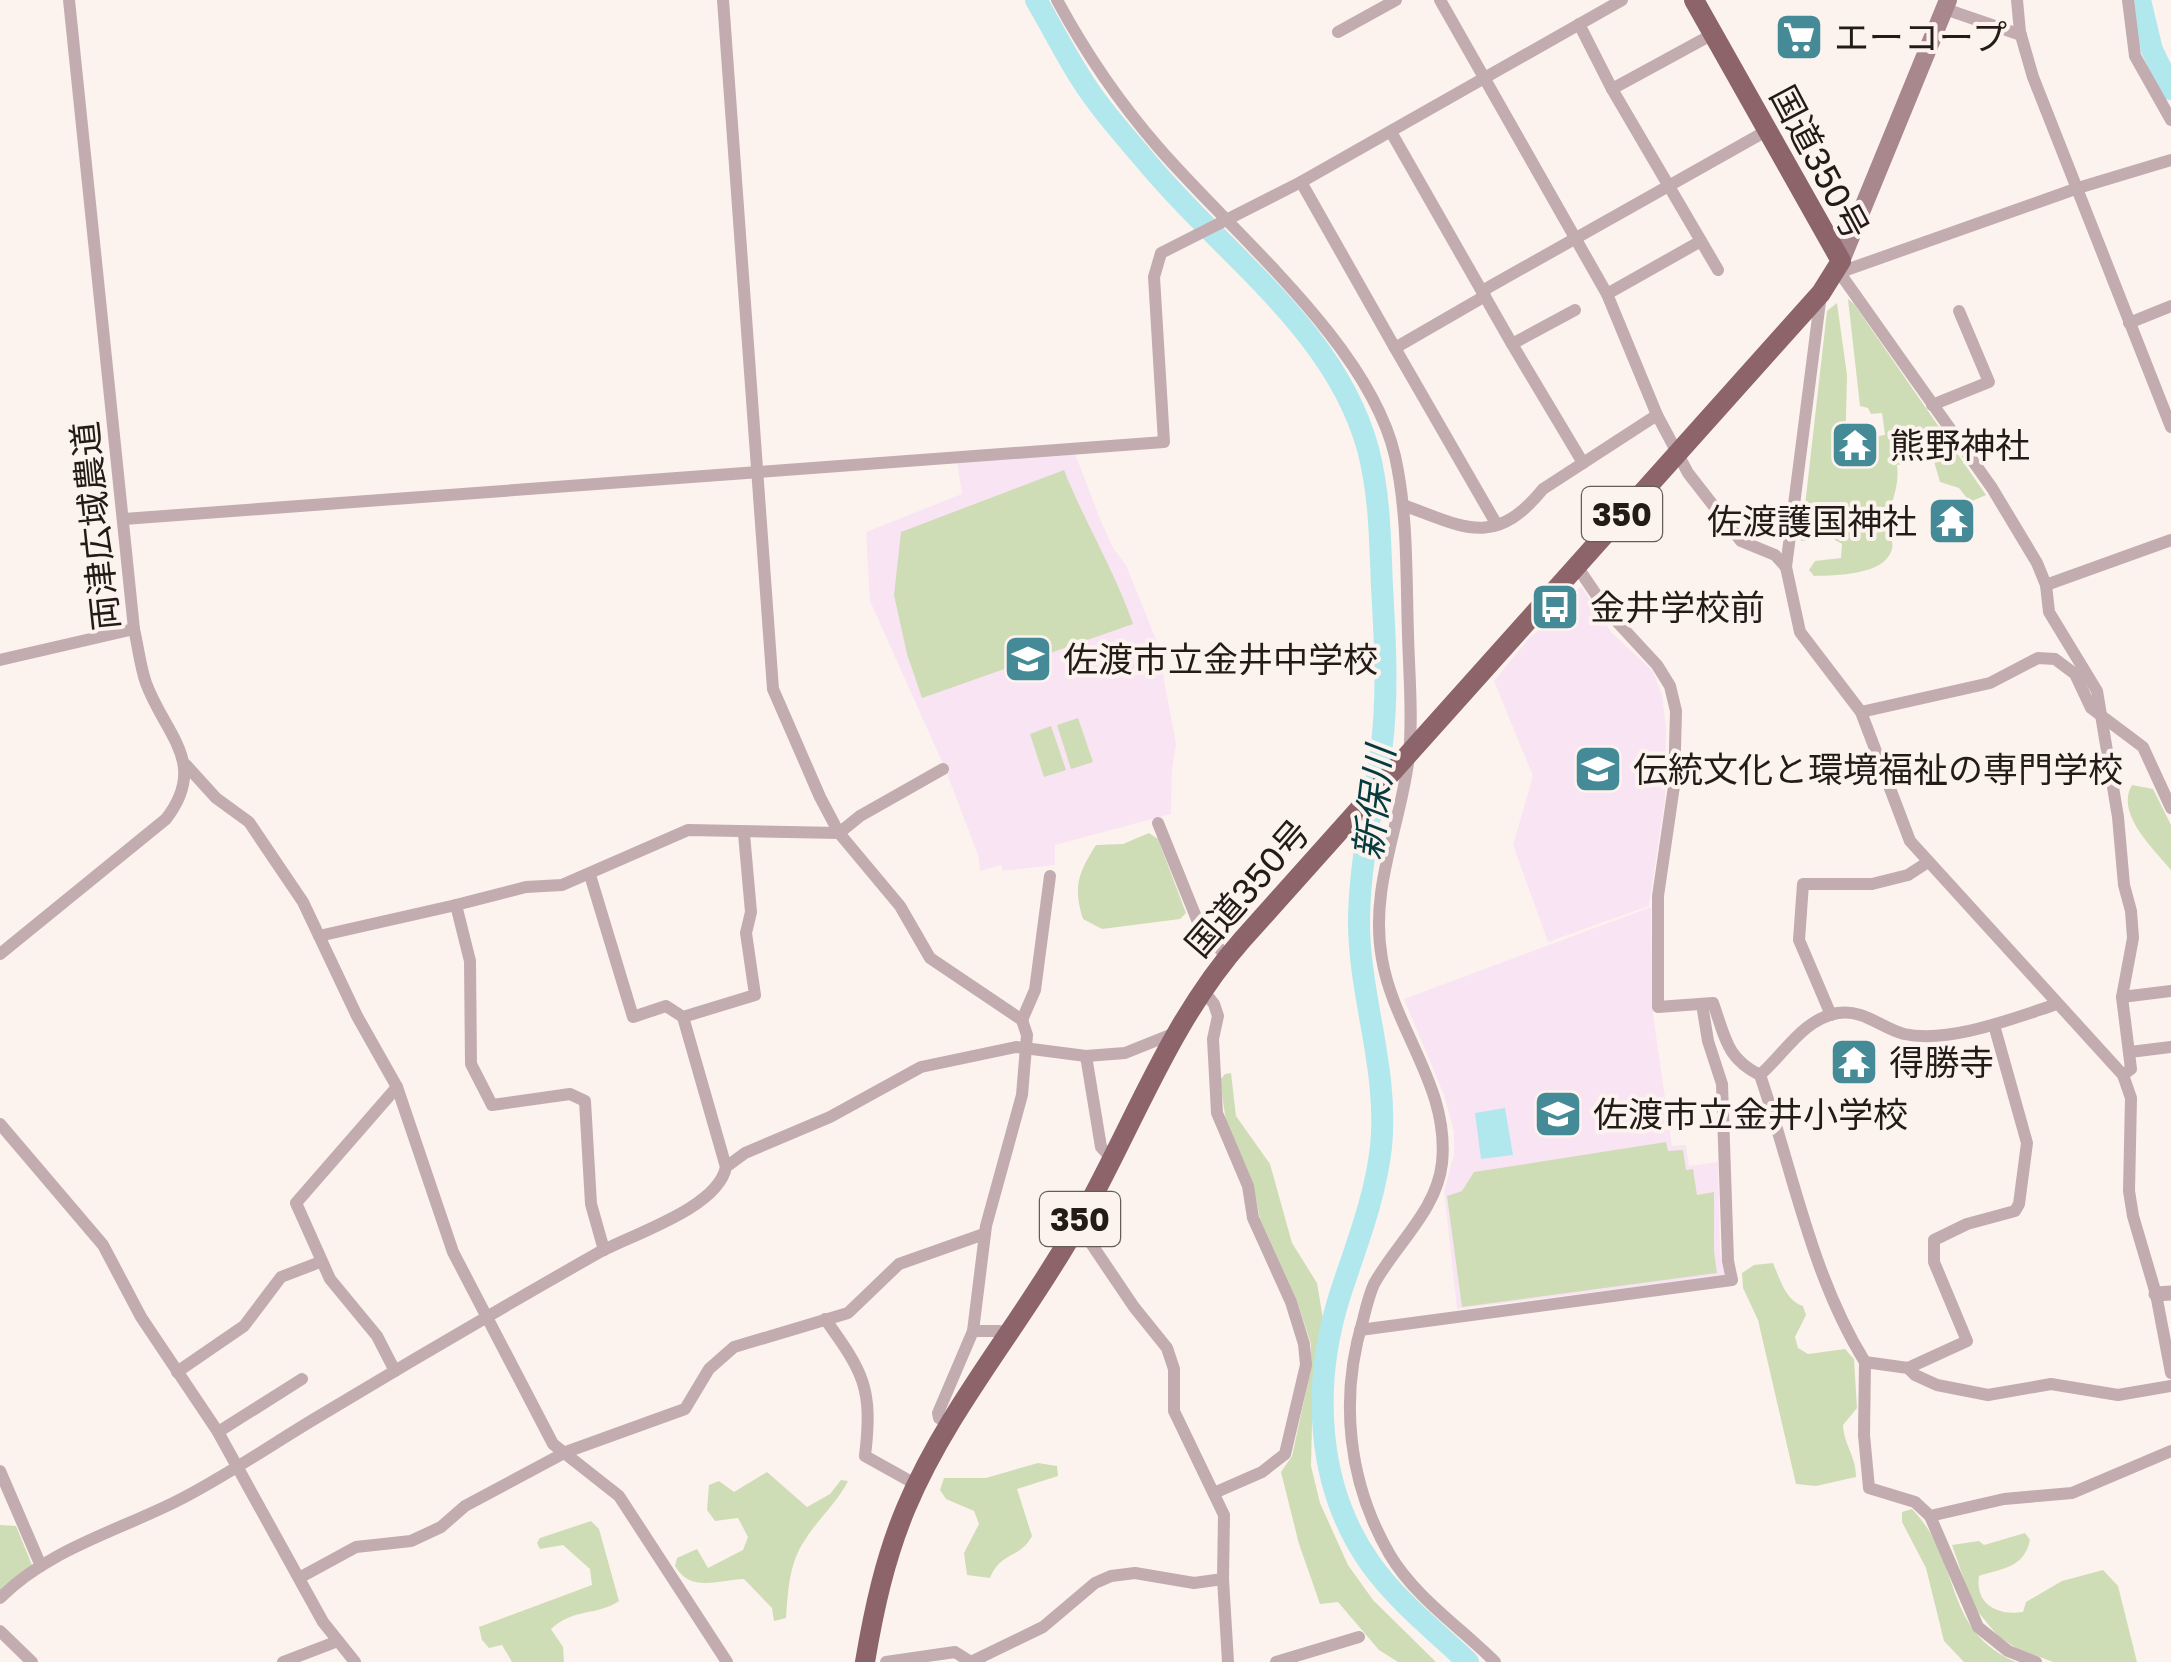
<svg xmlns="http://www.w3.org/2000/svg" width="2171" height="1662" viewBox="0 0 2171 1662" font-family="'Golos Text','Noto Sans JP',sans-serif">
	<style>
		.education { fill: #f9e4f3 }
		.green { fill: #cfddb6 }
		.water { fill: #b1e8ee }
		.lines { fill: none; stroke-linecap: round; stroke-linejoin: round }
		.river { stroke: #b1e8ee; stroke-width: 22 }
		.minor { stroke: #c2acaf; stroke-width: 12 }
		.tertiary { stroke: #c2acaf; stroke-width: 15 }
		.secondary { stroke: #a8888c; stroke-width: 18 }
		.trunk { stroke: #8c646a; stroke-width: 20 }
		.labels { text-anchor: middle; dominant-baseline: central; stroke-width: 8; stroke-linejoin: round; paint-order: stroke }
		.shield { fill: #fcf3ee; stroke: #635c57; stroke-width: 2.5 }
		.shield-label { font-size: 32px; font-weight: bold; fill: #221b16 }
		.poi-label { font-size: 35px; fill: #221b16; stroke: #fcf3ee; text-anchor: start }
		.street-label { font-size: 35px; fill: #221b16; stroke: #fcf3ee }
		.water-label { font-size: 38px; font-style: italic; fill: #053b3f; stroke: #fcf3ee }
	</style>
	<rect width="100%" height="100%" fill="#fcf3ee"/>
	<g class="education">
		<path d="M1074,451L1100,519L1113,548L1126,565L1157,642L1176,744L1172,770L1171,814L1055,845V865L1003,871L1001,865L980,871L978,855L944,766L870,601L866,532L962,494L957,460Z"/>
		<path d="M1581,586L1611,632L1653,671L1662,695L1666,727L1665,800L1649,906L1548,942L1513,845L1533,776L1494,681L1530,637L1553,620Z"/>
		<path d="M1651,907L1653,1014L1672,1146L1686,1145L1689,1166L1718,1162L1720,1252L1725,1276L1457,1309L1444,1191L1454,1154V1132L1444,1095L1404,999Z"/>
	</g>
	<g class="green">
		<path d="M1848,299L1854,304L1986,495L1970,502L1959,488L1940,482L1933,458L1897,465C1900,490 1889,503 1888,526C1888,534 1894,541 1892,549C1885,576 1835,575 1814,576L1809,570L1815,561L1841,558L1842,544L1832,538L1801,541L1827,311L1837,303L1847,375L1845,457H1864L1866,438L1885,435L1882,413L1871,414L1868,408L1860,406Z"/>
		<path d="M1064,470C1085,523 1115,571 1133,624L922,698L907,654L894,595L901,532Z"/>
		<path d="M1078,718L1093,762L1071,769L1057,725Z"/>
		<path d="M1051,726L1066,770L1044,777L1030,734Z"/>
		<path d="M2132,785L2153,789L2171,825V870C2154,849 2115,814 2132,785Z"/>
		<path d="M1149,833L1158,839L1186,913L1180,919L1102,929L1083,919C1073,887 1078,873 1096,845L1123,844Z"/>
		<path d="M1231,1073L1236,1116L1270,1164L1292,1243L1317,1283L1324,1325L1312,1423L1311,1466L1320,1503L1348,1565L1373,1600L1436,1662H1398L1379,1650L1338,1602L1320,1604L1299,1544L1281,1472L1292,1456L1311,1368V1344L1297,1301L1260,1219L1253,1184L1226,1122L1220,1080L1225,1074Z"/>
		<path d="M1666,1142L1668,1151L1683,1150L1686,1170L1693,1169L1697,1195L1714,1192V1251L1717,1273L1462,1307L1447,1196L1462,1191L1474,1172Z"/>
		<path d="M1773,1263C1780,1279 1786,1301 1803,1306L1806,1315L1795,1337L1798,1348L1808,1354L1845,1349L1854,1359L1857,1408L1843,1425C1844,1445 1856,1456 1856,1477L1816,1486L1796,1484L1758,1320L1743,1288L1742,1273L1754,1265Z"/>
		<path d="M1038,1463L1057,1466L1058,1476L1017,1489L1032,1536C1020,1559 1001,1551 990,1578L967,1575L964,1553L979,1524L974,1511L946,1499L940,1490L944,1478H986Z"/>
		<path d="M767,1472L807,1507L830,1494L841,1480L848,1481C837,1503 818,1519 805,1540C789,1563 788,1591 786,1618L774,1621L772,1608L744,1579C718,1580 690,1593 675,1566L677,1558L697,1549L708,1568L743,1550L748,1537L738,1518L715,1521L707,1510L709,1485L719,1481L734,1492Z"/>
		<path d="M1912,1509C1963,1561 1941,1630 2016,1662H1964L1944,1641L1926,1568L1902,1522V1512Z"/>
		<path d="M591,1521L599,1529L619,1601C597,1616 573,1608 551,1629L563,1647L564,1662H512L502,1645L489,1648L482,1640L479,1627L592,1585L590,1569L563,1545L540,1549L537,1543L540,1538Z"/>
		<path d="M0,1525L16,1526L32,1565L0,1590Z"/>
		<path d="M2025,1533L2030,1540C2024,1568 2003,1568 1979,1576C1975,1605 1998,1616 2023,1612L2026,1602L2062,1581L2103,1570L2118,1586L2137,1662H2053L2016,1648L1998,1636L1973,1606L1952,1545L1979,1541L1984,1545Z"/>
	</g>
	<path class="water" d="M1505,1108L1513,1155L1481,1159L1475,1113Z"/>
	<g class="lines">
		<g class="river">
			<path d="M1036,0C1056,34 1074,72 1098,103C1112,122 1129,141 1145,160C1221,253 1335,328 1368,449C1380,495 1380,540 1382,587C1385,638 1388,693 1382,744C1374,801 1360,859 1359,918C1358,994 1389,1068 1381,1147C1375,1200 1355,1248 1339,1298C1312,1386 1316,1486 1370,1563C1397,1601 1435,1631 1468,1662"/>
			<path d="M2140,0L2152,50L2171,89"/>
		</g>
		<g class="minor">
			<path d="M723,0L773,689L820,797L839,833L900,906L930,958L1022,1020L1027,1035L1022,1095L986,1226L973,1331L938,1413L939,1418L950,1424"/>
			<path d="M1057,0C1085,52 1119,102 1158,147C1232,233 1369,344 1395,456C1408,514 1406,575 1408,634C1409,674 1413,716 1409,756C1401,825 1369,888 1382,959C1394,1030 1450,1087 1442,1163C1437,1210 1396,1244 1374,1284C1369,1295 1366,1308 1363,1320C1339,1399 1348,1483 1390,1555C1415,1597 1461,1628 1495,1662"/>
			<path d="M1440,0L1607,294L1657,415L1688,473L1741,541L1775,555L1786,567"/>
			<path d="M2017,0L2020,32L2033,77L2171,427"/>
			<path d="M2128,0L2135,56L2171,120"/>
			<path d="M1945,9L2021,35"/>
			<path d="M1579,24L1612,89L1718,270"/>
			<path d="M1338,32L1396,0"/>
			<path d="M1612,89L1713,34"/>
			<path d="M1391,132L1512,344L1575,310"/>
			<path d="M1301,182L1395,348L1485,296"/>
			<path d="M1841,261L1849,269L2078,188L2171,160"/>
			<path d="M1841,262L1844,279L1992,488L2037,563L2046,585L2049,612L2097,691L2118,817L2124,885L2131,911L2133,938L2122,997L2131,1069L2123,1075"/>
			<path d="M1482,291L1768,130"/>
			<path d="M1607,294L1701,241"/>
			<path d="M1821,294L1786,567L1800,632L1861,712L1910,841L2123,1075L2131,1098L2129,1191L2133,1216L2156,1294L2171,1373"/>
			<path d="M2129,323L2171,306"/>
			<path d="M1512,344L1583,463"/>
			<path d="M1395,348L1497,525"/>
			<path d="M1932,405L1989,382L1959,311"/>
			<path d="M1403,505C1464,527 1494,549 1543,489L1657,415"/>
			<path d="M124,519L1164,442L1154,277L1161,253L1301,182L1622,0"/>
			<path d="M1576,565L1608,612L1657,665L1670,686L1676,711L1674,786L1658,896V1007L1713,1003C1725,1036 1726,1059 1760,1075C1793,1171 1811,1275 1865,1362L1908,1368L1915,1375L1937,1385L1988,1395L2051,1384L2118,1395L2171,1386"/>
			<path d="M2046,585L2171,540"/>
			<path d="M0,660L134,629"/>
			<path d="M1861,712L1990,683L2038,658L2055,659L2075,674L2091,708L2143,747L2171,808"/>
			<path d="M186,765L216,798L249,822L303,902L357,1016L397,1087L453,1252L553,1444L619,1496L727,1662"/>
			<path d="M1158,823L1200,927L1227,957"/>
			<path d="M590,875L633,1017L666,1006L683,1017L755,995L746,933L751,912L744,834"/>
			<path d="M456,905L526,887L562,885L688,830L839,833L860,816L943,769"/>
			<path d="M319,936L456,905L470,961L471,1064L492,1105L570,1094L585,1101L591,1204L604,1250"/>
			<path d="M0,954L166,819C209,763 165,735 146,683C140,666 138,646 134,629L69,0"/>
			<path d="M1202,989L1214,1004L1218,1016L1213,1039L1217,1113L1248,1186L1253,1218L1291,1302L1304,1344L1306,1365L1285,1454L1262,1472L1214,1493"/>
			<path d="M2122,997L2171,991"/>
			<path d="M1831,1015L1799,940L1803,884H1872L1908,875L1928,862"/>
			<path d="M683,1017L726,1167"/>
			<path d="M1022,1020L1035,990L1050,876"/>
			<path d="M2130,1052L2171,1047"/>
			<path d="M1086,1056L1101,1147L1111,1158"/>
			<path d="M1760,1075C1785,1053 1803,1019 1838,1013C1864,1009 1881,1028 1904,1034C1949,1044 2014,1018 2057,1004"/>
			<path d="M0,1124L103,1245L141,1317L218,1432L323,1622L355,1662"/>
			<path d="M1076,1228L1084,1233L1134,1307L1167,1348L1174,1369V1411L1224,1515L1223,1579L1228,1662"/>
			<path d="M825,1319C864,1373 873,1388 865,1456L917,1485"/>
			<path d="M1360,1330L1732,1280L1728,1261L1722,1084L1708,1041L1702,1004"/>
			<path d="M973,1331H1000"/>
			<path d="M1865,1362L1864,1435L1869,1488L1915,1502L1930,1516L2004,1499L2072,1493L2171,1451"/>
			<path d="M1908,1368L1967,1341L1934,1262V1240L1967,1224L2015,1211L2019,1204L2027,1143L1994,1025"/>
			<path d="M395,1371L377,1336L330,1279L296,1203L397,1087"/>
			<path d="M177,1372L244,1326L281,1277L320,1262"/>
			<path d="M218,1432L302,1379"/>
			<path d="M0,1471L41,1566"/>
			<path d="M1930,1516L1978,1627L2008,1651L2036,1662"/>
			<path d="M299,1578L356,1547L411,1541L441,1527L465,1506L566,1452L685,1409L709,1369L734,1347L848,1313L899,1264L984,1234"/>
			<path d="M0,1598C49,1549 118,1531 179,1500C226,1476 271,1445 316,1418C409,1362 503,1307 598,1253C633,1234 718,1208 726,1167L745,1153L830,1117L921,1067L1016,1047L1086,1056L1125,1053L1175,1033"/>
			<path d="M0,1631L32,1662"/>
			<path d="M283,1662L338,1641"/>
			<path d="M886,1662L955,1652L971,1662"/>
			<path d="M971,1662L1043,1627L1095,1583L1111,1576L1135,1573L1194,1583L1223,1579"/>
			<path d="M1276,1662L1359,1637"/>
		</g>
		<path class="tertiary" d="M2156,1294L2171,1293"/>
		<path class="secondary" d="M1841,261L1948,0"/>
		<path class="trunk" d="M865,1662C874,1609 885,1558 906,1508C948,1408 1022,1323 1075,1229C1131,1132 1167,1025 1242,940L1821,293L1841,261L1694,0"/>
	</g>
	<defs>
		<g id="supermarket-square" transform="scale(2.5)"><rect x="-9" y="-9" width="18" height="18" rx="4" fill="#458b97" stroke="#fcf3ee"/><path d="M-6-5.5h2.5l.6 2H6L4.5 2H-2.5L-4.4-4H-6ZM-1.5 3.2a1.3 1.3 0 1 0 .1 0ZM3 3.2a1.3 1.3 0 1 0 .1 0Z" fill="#fff"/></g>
		<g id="temple-square" transform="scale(2.5)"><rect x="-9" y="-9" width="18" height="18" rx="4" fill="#458b97" stroke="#fcf3ee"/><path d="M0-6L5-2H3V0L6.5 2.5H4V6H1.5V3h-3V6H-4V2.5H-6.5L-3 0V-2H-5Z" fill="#fff"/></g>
		<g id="bus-square" transform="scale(2.5)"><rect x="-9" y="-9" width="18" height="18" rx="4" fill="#458b97" stroke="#fcf3ee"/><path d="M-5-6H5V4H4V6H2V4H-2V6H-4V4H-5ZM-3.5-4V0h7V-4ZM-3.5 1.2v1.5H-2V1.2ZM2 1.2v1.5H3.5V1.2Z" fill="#fff"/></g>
		<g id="school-square" transform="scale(2.5)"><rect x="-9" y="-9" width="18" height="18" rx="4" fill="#458b97" stroke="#fcf3ee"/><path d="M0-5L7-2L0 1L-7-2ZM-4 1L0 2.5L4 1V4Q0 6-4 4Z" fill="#fff"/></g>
		<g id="university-square" transform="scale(2.5)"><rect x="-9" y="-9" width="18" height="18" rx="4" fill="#458b97" stroke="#fcf3ee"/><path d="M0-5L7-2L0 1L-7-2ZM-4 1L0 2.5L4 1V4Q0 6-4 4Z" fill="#fff"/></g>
	</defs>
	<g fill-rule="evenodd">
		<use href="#supermarket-square" x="1799" y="37"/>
		<use href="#temple-square" x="1855" y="445"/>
		<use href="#temple-square" x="1952" y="521"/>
		<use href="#bus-square" x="1555" y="607"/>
		<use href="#school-square" x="1028" y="659"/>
		<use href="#university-square" x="1598" y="769"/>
		<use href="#temple-square" x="1854" y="1062"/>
		<use href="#school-square" x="1558" y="1114"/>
	</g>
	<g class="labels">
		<g class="shield">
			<rect x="1582" y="487" width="80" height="54" rx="8"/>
			<rect x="1040" y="1192" width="80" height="54" rx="8"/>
		</g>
		<g class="shield-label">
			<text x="1622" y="514">350</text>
			<text x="1080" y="1219">350</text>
		</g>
		<g class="poi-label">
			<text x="1834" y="37">エーコープ</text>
			<text x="1890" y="445">熊野神社</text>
			<text x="1917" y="521" text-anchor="end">佐渡護国神社</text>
			<text x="1590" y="607">金井学校前</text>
			<text x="1063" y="659">佐渡市立金井中学校</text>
			<text x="1633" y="769">伝統文化と環境福祉の専門学校</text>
			<text x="1889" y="1062">得勝寺</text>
			<text x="1593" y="1114">佐渡市立金井小学校</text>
		</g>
		<g class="street-label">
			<text transform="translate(1820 162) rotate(62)">国道350号</text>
			<text transform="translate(95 526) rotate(-96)">両津広域農道</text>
			<text transform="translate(1247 888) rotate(-49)">国道350号</text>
		</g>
		<g class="water-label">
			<text transform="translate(1373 803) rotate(-83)">新保川</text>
		</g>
	</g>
</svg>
